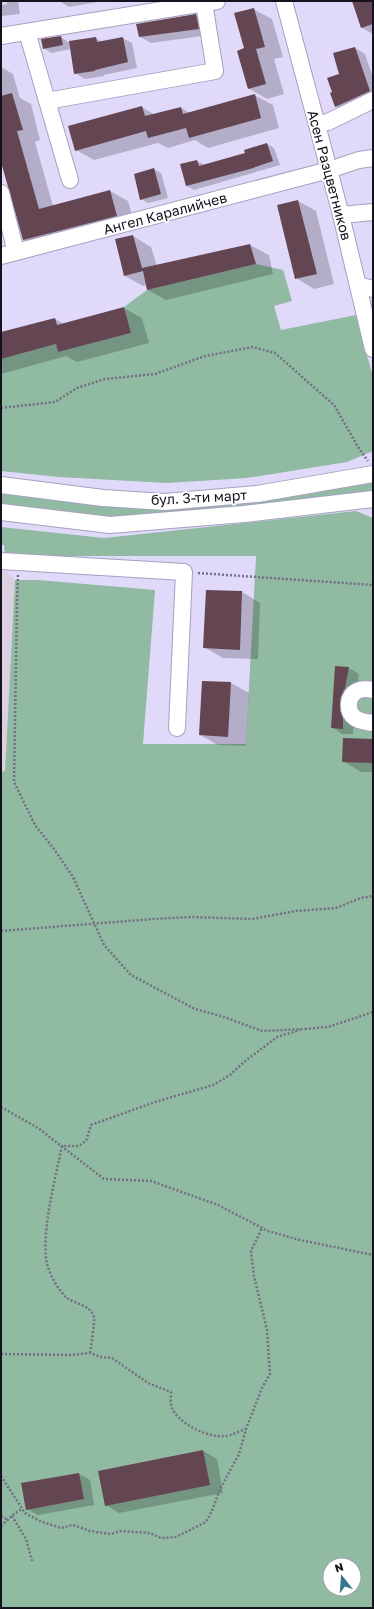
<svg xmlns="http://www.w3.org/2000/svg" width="374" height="1609" viewBox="0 0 374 1609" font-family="'Golos Text',sans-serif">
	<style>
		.commercial { fill: #dccfe2 }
		.green { fill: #90bba2; fill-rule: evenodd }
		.shadow { fill: #0003 }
		.building { fill: #644552 }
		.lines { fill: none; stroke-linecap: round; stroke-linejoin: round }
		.minor-casing { stroke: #a7a0c0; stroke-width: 18 }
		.path { stroke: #736e83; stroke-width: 2.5; stroke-dasharray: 2 2; stroke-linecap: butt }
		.minor { stroke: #fff; stroke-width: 16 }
		.labels { text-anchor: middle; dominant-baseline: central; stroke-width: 4; stroke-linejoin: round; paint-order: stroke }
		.street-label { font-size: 14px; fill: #15121d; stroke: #fff }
	</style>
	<rect width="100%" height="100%" fill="#e0d9fa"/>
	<path class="commercial" d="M1,571L6,572L15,580L5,772H1Z"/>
	<g class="green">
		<path d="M256,264L283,270L292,301L274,306L281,330L356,315L360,332L373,376V451L347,462L247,478L167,483L59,477L1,471V359L56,344L58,352L131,333L124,307L147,290Z"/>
		<path d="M373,478V499L110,525L1,512V485L165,502Z"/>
		<path d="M356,511L373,518V1608H1V772L5,771L15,580H38L155,590L143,744H246L256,556H40L5,554L4,545H1V527L104,538ZM330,1565H354V1589H330Z"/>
	</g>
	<g class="shadow">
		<path d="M1,1H18L20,14L1,16V5L7,4V2L1,3Z"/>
		<path d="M59,1H104L69,7Z"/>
		<path d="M353,1H373V34L362,28Z"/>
		<path d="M253,9L272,19L283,57L274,59L284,94L267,99L248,88L245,49Z"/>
		<path d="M196,15L207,21L209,35L151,43L140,37Z"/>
		<path d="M61,37L68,42L96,38L102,42L122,38L132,43L137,68L104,75V76L85,79L75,73L71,49L51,53L44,48Z"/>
		<path d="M355,48L365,54L373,78V100L345,112L335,106L340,75Z"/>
		<path d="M1,67L13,74L20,98L31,104L40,140L35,142L53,206L110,191L128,201L135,226L42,250L24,240L1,158Z"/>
		<path d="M254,95L273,105L279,128L208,148L195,140L168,148L158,143L94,160L76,150L142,107L155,115L181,108L190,113Z"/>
		<path d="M267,144L274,148L280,165L194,190L187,186L197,161L205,165L246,154Z"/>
		<path d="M154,169L161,173L168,198L148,203L141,199Z"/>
		<path d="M298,201L316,211L334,284L314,289L296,278Z"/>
		<path d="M133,236L151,247L157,266L250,245L269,255L273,274L166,300L148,290L147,285L143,286L125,276Z"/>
		<path d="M124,308L142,318L149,343L77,362L66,356L1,374V333L55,319L64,324Z"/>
		<path d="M207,591L242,592L260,603L258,659L223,658L204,647Z"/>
		<path d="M349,668L359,674L356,695L353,734H342L332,727Z"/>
		<path d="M231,683L249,693L246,746L218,745L200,735Z"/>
		<path d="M373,740V772H361L343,761Z"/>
		<path d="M203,1451L217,1459L223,1493L119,1513L106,1505Z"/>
		<path d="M79,1474L90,1480L94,1505L38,1515L27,1509Z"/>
	</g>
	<g class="building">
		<path d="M352,1H373V24L361,28Z"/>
		<path d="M254,8L265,47L256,49L266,84L248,89L237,51L244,48L234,13Z"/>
		<path d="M196,14L199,29L139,37L136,24Z"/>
		<path d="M61,36L63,45L43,49L41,39Z"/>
		<path d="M96,37L97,42L123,37L128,62L95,70V71L74,74L69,41Z"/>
		<path d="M355,47L370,91L335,107L330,93L332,92L327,78L339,74L333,53Z"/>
		<path d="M12,93L23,130L17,131L39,209L110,190L117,216L23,240L1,162V96Z"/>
		<path d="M255,94L261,118L189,138L186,128L148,138L146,131L75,151L68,126L142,106L145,116L181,107L183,114Z"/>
		<path d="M267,143L273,161L250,169L186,186L180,164L197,160L199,166L245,153L244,150Z"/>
		<path d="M154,168L161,194L140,200L134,174Z"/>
		<path d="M298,200L317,274L295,279L277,205Z"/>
		<path d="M133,235L142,268L250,244L256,264L147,290L143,271L124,276L115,239Z"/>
		<path d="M124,307L131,333L58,352L56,344L1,359V332L55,318L57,325Z"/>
		<path d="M206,590L242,591L240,650L203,648Z"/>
		<path d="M335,666L349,667L345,688L341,696L340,702V710L343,719V729L331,728Z"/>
		<path d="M202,681L231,682L228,737L199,735Z"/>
		<path d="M343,738L373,739V763L342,762Z"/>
		<path d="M203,1450L210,1485L105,1506L98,1471Z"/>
		<path d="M79,1473L84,1499L26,1510L21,1483Z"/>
	</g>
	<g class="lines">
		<g class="minor-casing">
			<g id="minor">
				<path d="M284,1L341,215L373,349"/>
				<path d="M27,32L70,180"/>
				<path d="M1,36L217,1"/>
				<path d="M47,101L215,71L204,3"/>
				<path d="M317,124L328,122L373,100"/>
				<path d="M1,193L16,252"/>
				<path d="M341,215L373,212"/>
				<path d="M1,256L329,170L359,160L373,158"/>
				<path d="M358,285L373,289"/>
				<path d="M1,485L103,498L165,502L257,494L373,474"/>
				<path d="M1,512L110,525L244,514L373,499"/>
				<path d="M1,561L184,572L177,728"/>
				<path d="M373,690C368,689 362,688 357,691C347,696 346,711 355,718C360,722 367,722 373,723"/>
			</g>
		</g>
		<g class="path">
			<path d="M1,408L55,402L77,388L105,379L155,374L205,356L253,347L275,353L334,405L358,447L368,461"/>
			<path d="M198,573L373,585"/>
			<path d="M18,575L17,601L14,782L35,825L54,849L73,877L104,945L131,975L195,1009L224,1017L262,1031L305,1029"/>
			<path d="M1,931L153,919L192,917L252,919L296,911L336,908L361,898L373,896"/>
			<path d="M305,1029L328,1027L373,1012"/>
			<path d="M1,1107L38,1128L104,1179L151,1181L218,1205L268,1231L300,1240L373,1255"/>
			<path d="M90,1353C91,1346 95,1321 94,1317C91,1305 75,1304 67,1298C59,1291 51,1277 48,1267C39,1241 56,1175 62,1146H79L86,1141L91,1125L155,1102L213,1085L230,1075L244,1062L277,1037L300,1030"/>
			<path d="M1,1354L71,1355L90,1353L101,1357L112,1358L148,1383L171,1392C171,1397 170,1403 172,1408C179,1424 208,1438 225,1436C231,1436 239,1431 246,1429"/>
			<path d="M1,1476L25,1513L40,1521L61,1528L73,1525L90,1531L111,1534L120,1531L150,1533L161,1538L176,1537L206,1522L212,1511L220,1489L239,1454L246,1429L262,1388L270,1374L267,1330L254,1276L251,1251L262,1228"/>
			<path d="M1,1516L8,1520"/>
			<path d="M12,1516L26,1539L32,1561"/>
			<path d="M1,1526L15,1513L22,1509"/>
		</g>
		<use href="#minor" class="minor"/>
	</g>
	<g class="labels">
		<g class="street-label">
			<text transform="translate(330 175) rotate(75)">Асен Разцветников</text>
			<text transform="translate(165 213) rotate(-15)">Ангел Каралийчев</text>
			<text transform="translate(199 497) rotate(-3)">бул. 3-ти март</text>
		</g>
	</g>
	<rect width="374" height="1609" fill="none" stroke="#15121d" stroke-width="4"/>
	<g transform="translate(342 1577) rotate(343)"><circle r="19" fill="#ffffff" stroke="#a1a0a5"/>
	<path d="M0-3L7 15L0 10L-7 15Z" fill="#38768b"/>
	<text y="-6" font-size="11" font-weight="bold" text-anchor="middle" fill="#15121d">N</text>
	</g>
</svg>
